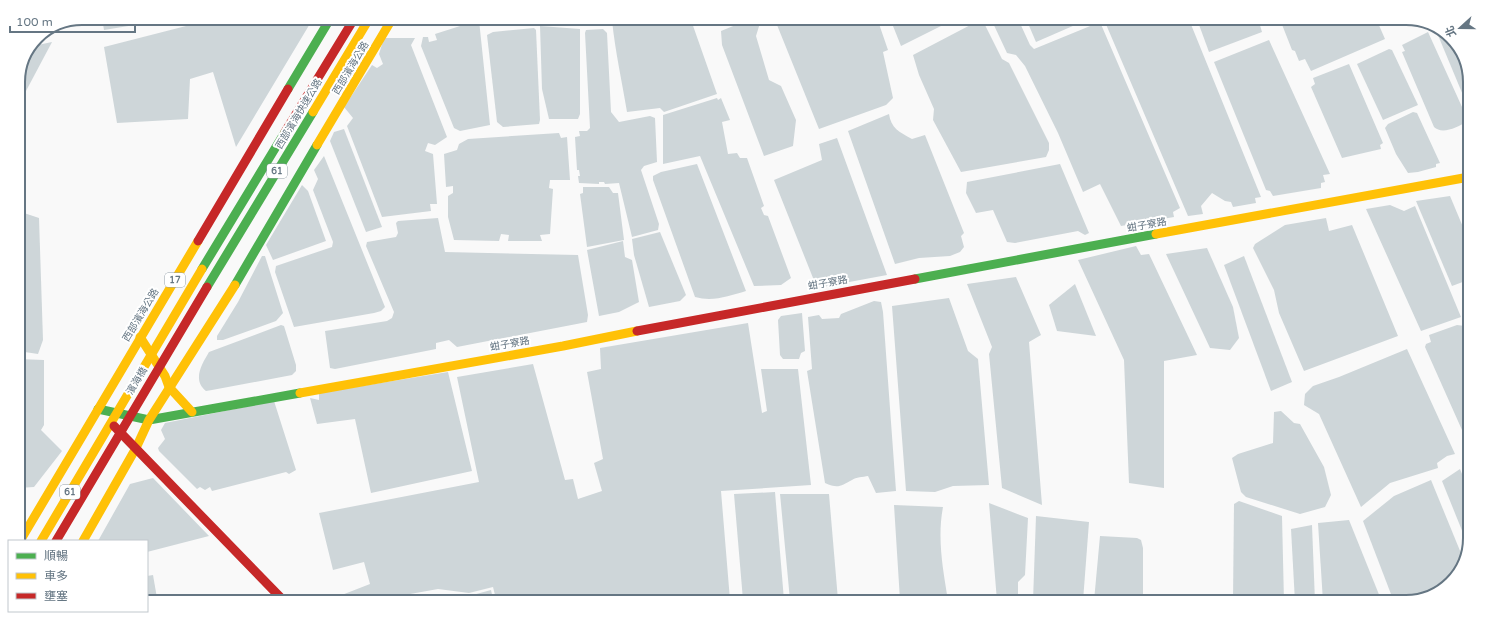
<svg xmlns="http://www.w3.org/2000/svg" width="1488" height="620" viewBox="0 0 1488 620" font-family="'Varela Round','Noto Sans TC',sans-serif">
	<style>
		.water { fill: #ced6d9 }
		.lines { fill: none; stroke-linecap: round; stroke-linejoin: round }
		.fast { stroke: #4caf50; stroke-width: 9 }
		.slow { stroke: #ffc107; stroke-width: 9 }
		.jam { stroke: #c62828; stroke-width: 9 }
		.labels { text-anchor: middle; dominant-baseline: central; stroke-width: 4; stroke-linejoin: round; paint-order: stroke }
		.shield { fill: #fff; stroke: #939fa8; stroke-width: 1 }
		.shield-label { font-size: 9px; font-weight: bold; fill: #657683 }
		.street-label { font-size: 10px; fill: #657683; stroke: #fff }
		.rim { fill: none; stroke: #657683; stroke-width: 2 }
	</style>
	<rect width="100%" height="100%" fill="#f9f9f9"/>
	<g class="water">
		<path d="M102,18H177L104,30Z"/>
		<path d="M479,20L490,125L460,131L454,128L421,46L423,37H428L429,42L437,40L435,34Z"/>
		<path d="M612,20H691L717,94L664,112L660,108L627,112C622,81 615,51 612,20Z"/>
		<path d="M748,20H757L760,23L756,36L769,80L781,86L796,120L793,146L764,156L722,45L721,31Z"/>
		<path d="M775,20L878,21L888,50L883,52L893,98L886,105L819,129Z"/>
		<path d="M891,21H951L901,46Z"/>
		<path d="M978,21H983L1002,59L1009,63L1049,143V150L1046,157L961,172L933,120L934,109L919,75L913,55Z"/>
		<path d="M992,21H1019L1030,45L1034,49L1100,22L1180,208L1173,212L1174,217L1121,226L1100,184L1083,192L1058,133L1025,66L1016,55L1007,53Z"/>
		<path d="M1027,21L1082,22L1036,42Z"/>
		<path d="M311,22L236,147L213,72L190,79L188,119L117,123L104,47L190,25Z"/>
		<path d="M1105,22H1190L1261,197L1255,198L1256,203L1233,207L1231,202L1225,201L1212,193L1201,206L1203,214L1188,216Z"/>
		<path d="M1198,22H1259L1262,32L1209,52Z"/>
		<path d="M1281,22L1378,23L1385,39L1311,71L1305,59L1299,61L1295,51L1292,50Z"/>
		<path d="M540,26L580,29V114L578,119H549L542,89Z"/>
		<path d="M1436,27L1457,43L1470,78V112L1435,28Z"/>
		<path d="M534,28L536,30L540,120L539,124L503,127L497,122L487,35L493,32Z"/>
		<path d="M603,29L607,33L611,112L619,122L650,116L655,118L657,162L644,166L641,170L659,224L658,230L632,237L619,183L605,184L604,182H599V184L579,183L578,176H580L579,170H577L575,137L580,136L579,131H587L590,128L585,33L586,30Z"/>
		<path d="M1428,32L1467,118L1466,122C1458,127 1442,135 1434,127L1402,52L1405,51L1402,45Z"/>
		<path d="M384,38H415L411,45L447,137L435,145L428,143L425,151L433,154L437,204H430L431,211L382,217L347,126L353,118L344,107L372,65L377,68L383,64L379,54Z"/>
		<path d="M1269,40L1330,174L1323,175L1325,182L1321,183V188L1273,196L1270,191L1266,190L1214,62Z"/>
		<path d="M52,42L18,106V78L33,46Z"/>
		<path d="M1389,49L1392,50L1418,105L1383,120L1357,64Z"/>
		<path d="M1349,64L1383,143L1380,145L1381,149L1342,158L1311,87L1315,84L1313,78Z"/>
		<path d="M717,98L718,100L721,98L730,120L722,122L728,154L737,153L740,158H747L764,206L761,208L764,215L768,216L791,278L781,285L754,286L700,156L663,164V115Z"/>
		<path d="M1413,112L1417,113L1440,163L1436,164V167L1418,172L1408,173L1396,154L1385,128L1388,124Z"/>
		<path d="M889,114C891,128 899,132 912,139L925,135L964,233L961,236L964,247L960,252L950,256L919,258L895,264L848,131Z"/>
		<path d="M344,129L382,227L366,232L330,141L334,132Z"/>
		<path d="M559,133L561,138L567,137L570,180H550L549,188L553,189L550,234L540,235L542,241H508L509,235L501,234L499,241L454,240L448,217V196L453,193V186L446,187L444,154L457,150L459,144L468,139Z"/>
		<path d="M837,138L887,275L817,288L774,180L822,160L819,144Z"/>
		<path d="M324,156L385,307L381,311L374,313L294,327L275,272L276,266L332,247L333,242L313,190L318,179L314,170Z"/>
		<path d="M697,164L746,291C729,296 713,302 695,297L653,180V176L661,172Z"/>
		<path d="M1060,164L1089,233L1085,235L1078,231L1015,243L1007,242L993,210L976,213L966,193L967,182Z"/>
		<path d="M302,185L308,191L326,241L273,260L266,245Z"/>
		<path d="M583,187H609L613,193H618L624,240L587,247L580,194L583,193Z"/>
		<path d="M1450,196L1468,239V280L1452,286L1416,201Z"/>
		<path d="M1390,205L1404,211L1415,206L1461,317L1421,331L1366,209Z"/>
		<path d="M18,211L39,218L43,340L38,354L18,351Z"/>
		<path d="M438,218L445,252L578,255L588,315L587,322L457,347L449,340L436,343V349L335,369L330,368L325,331L387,321L392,318L394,312L366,246L367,242L396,237L398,233L396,223L398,221Z"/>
		<path d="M1326,218L1329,231L1352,225L1398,336L1304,371L1279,313L1274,290L1253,248L1255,244L1285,225Z"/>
		<path d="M660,232L686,295L680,301L649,307L634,255L632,239Z"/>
		<path d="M623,241L625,257L632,260L639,302L619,312L599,316L587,250Z"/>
		<path d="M1136,246L1141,255L1149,254L1197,355L1164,361V488L1129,483L1124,360L1078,260Z"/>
		<path d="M1207,248L1233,307L1239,338L1230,350L1210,348L1166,254Z"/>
		<path d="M262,256H265L283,313L276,321L223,340H217V336L238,302Z"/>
		<path d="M1244,256L1292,382L1271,391L1224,265Z"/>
		<path d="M1016,277L1041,335L1029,342L1042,505L1002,488L989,354L992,347L967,284Z"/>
		<path d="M1075,284L1096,336L1057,331L1049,305Z"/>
		<path d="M949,298L968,351L978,359L989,485L953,486L935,492L906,491L892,306Z"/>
		<path d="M874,301L881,302L883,312L896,491L876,493L868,476C863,477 856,477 852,480C841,486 838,489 825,483L807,371L812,369L808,317L819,315L822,319L839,318L841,314Z"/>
		<path d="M802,313L805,351L801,353L799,359H783L780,355L778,320L781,316Z"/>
		<path d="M748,323L762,413L767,411L761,369H798L811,485L721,491L730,600L496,599L493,587L469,593L438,589L388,598H334L370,584L364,562L333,570L319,513L479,482L457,377L533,364L565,480L573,479L578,499L602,491L594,463L603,459L587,372L601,369L600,348Z"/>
		<path d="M281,325L284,326L296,365V371L292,375L212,390L206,391C192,380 202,364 209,352Z"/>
		<path d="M1457,325L1465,326L1467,332L1466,439L1425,347L1426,344L1431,342L1429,335Z"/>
		<path d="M1407,349L1455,454L1447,456L1437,463L1438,468L1390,483L1361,507L1319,414L1304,405L1305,394L1313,386L1339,377Z"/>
		<path d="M18,359L44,360V425L41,430L62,451L34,487L18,488Z"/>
		<path d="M448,372L472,471L371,493L355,419L317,424L310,398L319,400V393Z"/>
		<path d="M274,401L296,470L289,474L286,472L212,491L210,487L205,490L200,487L197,489L159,451L158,448L165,439L161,430L165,423Z"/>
		<path d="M1281,411L1294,423L1300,424L1324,467L1331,495L1325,507L1300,514L1246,497L1241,492L1232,458L1238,454L1273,443L1274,412Z"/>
		<path d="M1460,469L1466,484L1465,538L1442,481Z"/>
		<path d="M153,478L209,536L147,552V541H98L130,484Z"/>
		<path d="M1431,480L1465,563L1442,591L1406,602H1394L1363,521L1394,496Z"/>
		<path d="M775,492L784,600H743L734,494Z"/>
		<path d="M780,494H829L838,600H790Z"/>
		<path d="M1239,501L1282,516L1284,602L1233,601L1234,504Z"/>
		<path d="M989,503L1028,518L1025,575L1018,582V595L1024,601H997Z"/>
		<path d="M894,505L943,507C937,538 943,570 948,600H900Z"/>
		<path d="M1036,516L1089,522L1083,601H1033Z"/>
		<path d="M1349,520L1382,602H1323L1318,523Z"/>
		<path d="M1312,525L1315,602H1295L1291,529Z"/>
		<path d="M1100,536L1137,538L1141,540L1143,548V601H1094Z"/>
		<path d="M153,575L157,598H147V576Z"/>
		<path d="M491,590L493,599L416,598L435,595L469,596Z"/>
	</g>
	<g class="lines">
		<g class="fast">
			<path d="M288,89L330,19"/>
			<path d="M202,269L285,132"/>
			<path d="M915,279L1156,234"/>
			<path d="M235,285L317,145"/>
			<path d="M207,287L313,112"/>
			<path d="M98,409L149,420L300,393"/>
		</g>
		<g class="slow">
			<path d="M313,112L369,19"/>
			<path d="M317,145L392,19"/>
			<path d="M1156,234L1469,177"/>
			<path d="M140,337L165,376L169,387L192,412"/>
			<path d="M300,393L563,346L637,331"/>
			<path d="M20,541L198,241"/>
			<path d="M41,541L202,269"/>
			<path d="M83,541L136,448L149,420L235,285"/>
		</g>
		<g class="jam">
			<path d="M285,132L354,19"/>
			<path d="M198,241L288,89"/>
			<path d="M637,331L915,279"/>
			<path d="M114,426L281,598"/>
			<path d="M56,541L207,287"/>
		</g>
	</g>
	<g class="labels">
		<g class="shield">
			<rect x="267" y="164" width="20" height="14" rx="3"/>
			<rect x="165" y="273" width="20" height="14" rx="3"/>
			<rect x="60" y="485" width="20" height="14" rx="3"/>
		</g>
		<g class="shield-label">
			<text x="277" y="171">61</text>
			<text x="175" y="280">17</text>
			<text x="70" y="492">61</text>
		</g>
		<g class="street-label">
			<text transform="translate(351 68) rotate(-59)">西部濱海公路</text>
			<text transform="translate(299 114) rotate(-59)">西部濱海快速公路</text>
			<text transform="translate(1147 225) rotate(-10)">蚶子寮路</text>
			<text transform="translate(828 283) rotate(-10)">蚶子寮路</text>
			<text transform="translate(141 315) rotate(-59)">西部濱海公路</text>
			<text transform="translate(510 344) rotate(-10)">蚶子寮路</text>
			<text transform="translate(137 381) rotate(-59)">濱海橋</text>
		</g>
	</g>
	<path d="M0 0H1488V620H0ZM82 25H1406A57 57 0 0 1 1463 82V538A57 57 0 0 1 1406 595H82A57 57 0 0 1 25 538V82A57 57 0 0 1 82 25Z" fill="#fff" fill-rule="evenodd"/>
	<path class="rim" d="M82 25H1406A57 57 0 0 1 1463 82V538A57 57 0 0 1 1406 595H82A57 57 0 0 1 25 538V82A57 57 0 0 1 82 25Z"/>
	<rect x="8" y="540" width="140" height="72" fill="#ffffff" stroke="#c1c8cd"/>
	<rect x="16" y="553" width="20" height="6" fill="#4caf50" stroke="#c1c8cd"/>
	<text x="44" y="560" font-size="12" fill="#657683">順暢</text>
	<rect x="16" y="573" width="20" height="6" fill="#ffc107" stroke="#c1c8cd"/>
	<text x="44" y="580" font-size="12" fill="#657683">車多</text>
	<rect x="16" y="593" width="20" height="6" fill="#c62828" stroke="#c1c8cd"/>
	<text x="44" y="600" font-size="12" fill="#657683">壅塞</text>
	<g transform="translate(1460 28) rotate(249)" stroke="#ffffff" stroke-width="3" paint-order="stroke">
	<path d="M0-3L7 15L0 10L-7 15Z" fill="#657683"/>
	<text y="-6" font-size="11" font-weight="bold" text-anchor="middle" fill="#657683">北</text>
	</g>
	<path d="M10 26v6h125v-6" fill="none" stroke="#657683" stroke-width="2"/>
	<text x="16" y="26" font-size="12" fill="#657683" stroke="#ffffff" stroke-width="3" paint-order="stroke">100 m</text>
</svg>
